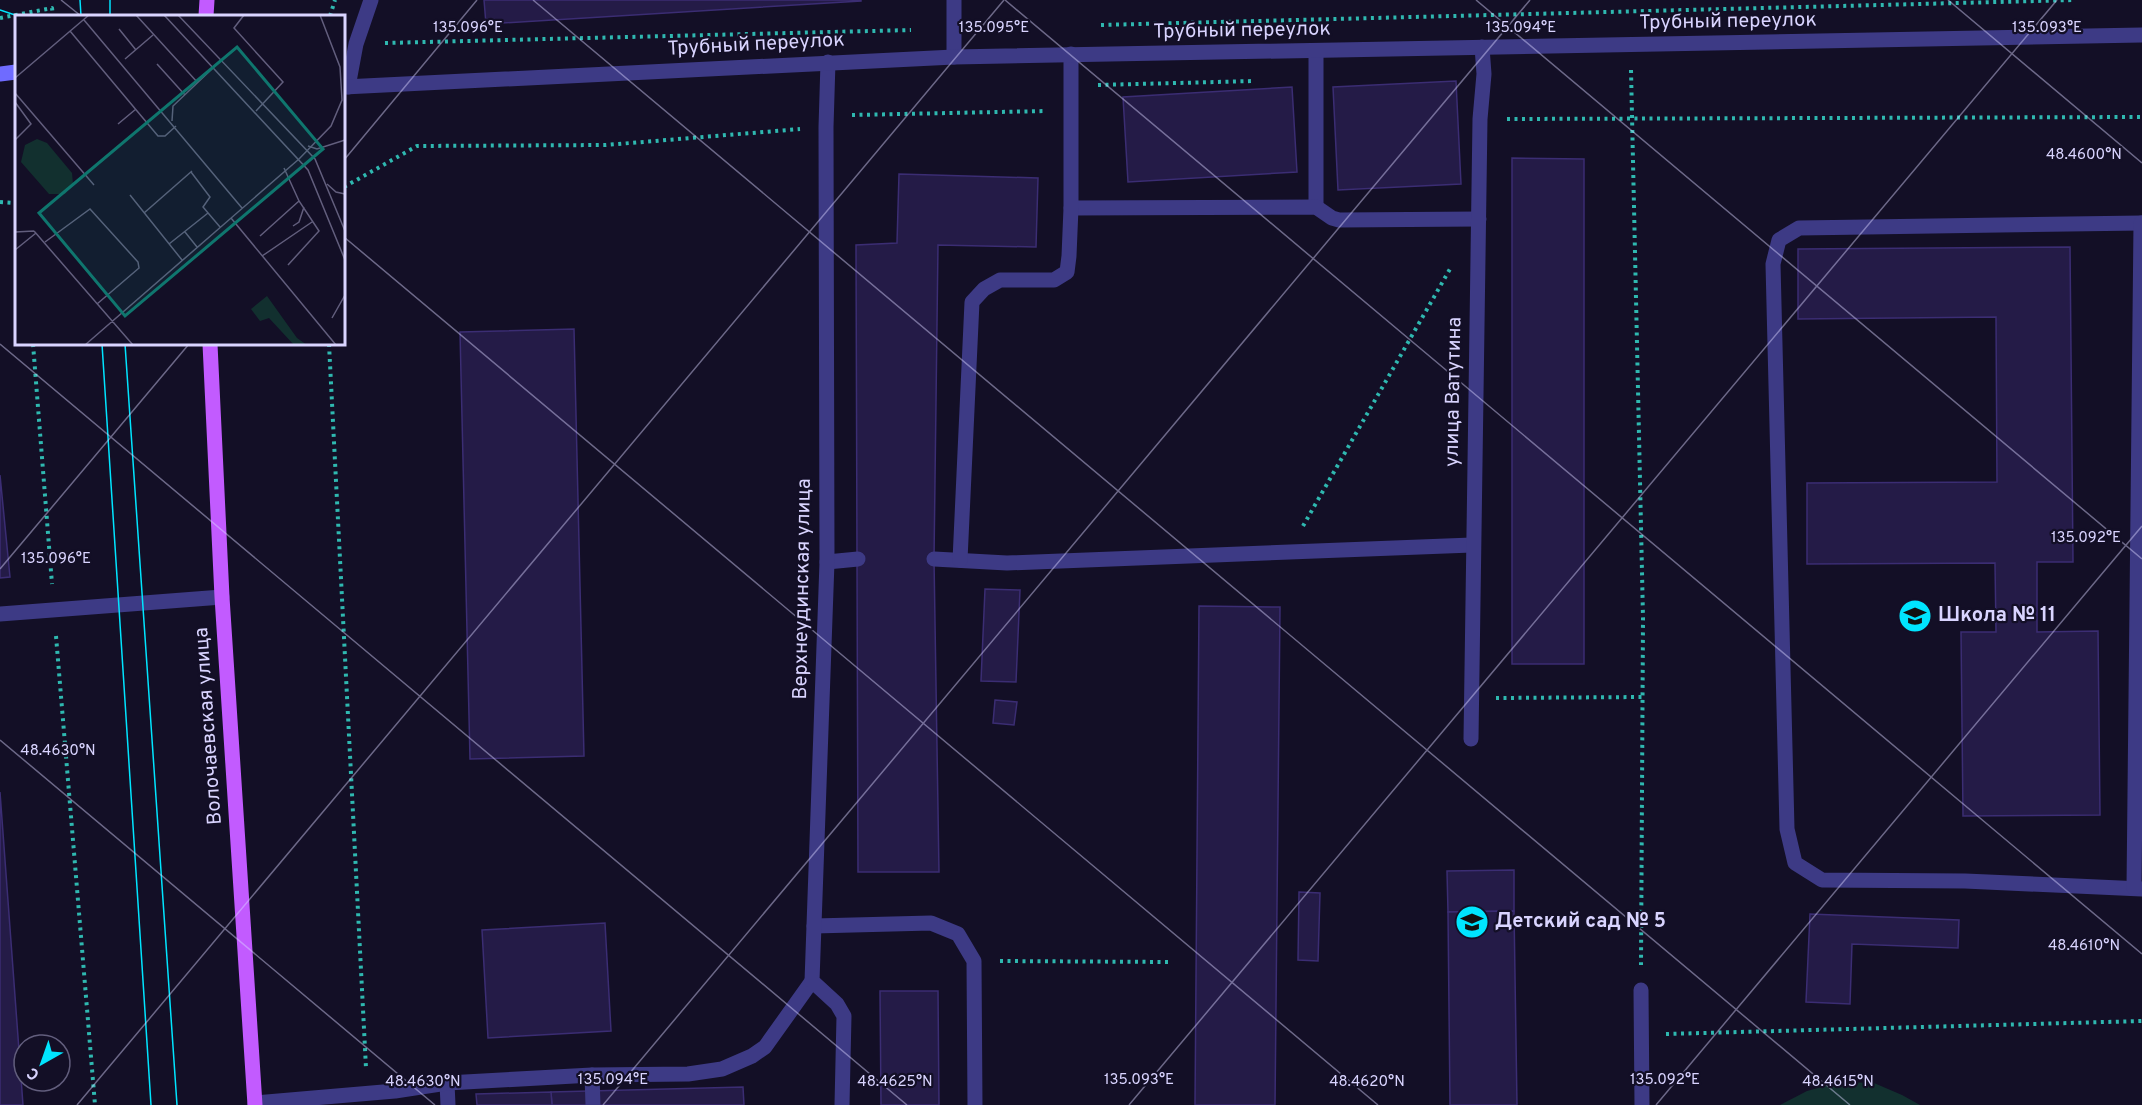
<svg xmlns="http://www.w3.org/2000/svg" width="2142" height="1105" viewBox="0 0 2142 1105" font-family="Overpass,sans-serif">
	<style>
		.green { fill: #12302f }
		.building { fill: #241b47; stroke: #3b2d73; stroke-width: 1.5 }
		.lines { fill: none; stroke-linecap: round; stroke-linejoin: round }
		.path { stroke: #2fb8b0; stroke-width: 4; stroke-dasharray: 3 4.5; stroke-linecap: butt }
		.service { stroke: #3d3a85; stroke-width: 15 }
		.minor { stroke: #3d3a85; stroke-width: 15 }
		.tertiary { stroke: #3d3a85; stroke-width: 15 }
		.secondary { stroke: #6f6bff; stroke-width: 15 }
		.primary { stroke: #c25bff; stroke-width: 15 }
		.tram { stroke: #00e5ff; stroke-width: 1.5 }
		.ticks { fill: none; stroke: #d9d4ff; stroke-width: 1.5; stroke-opacity: 0.45 }
		.labels { text-anchor: middle; dominant-baseline: central; stroke-width: 4.5; stroke-linejoin: round; paint-order: stroke }
		.street-label { font-size: 20px; fill: #d9d4ff; stroke: #130f26 }
		.poi-label { font-size: 20px; font-weight: bold; fill: #d9d4ff; stroke: #130f26; text-anchor: start }
		.inset-road { fill: none; stroke: #625e7d; stroke-width: 1.5 }
		.view { fill: #0f766e; fill-opacity: 0.15; stroke: #0f766e; stroke-width: 3 }
		.inset-edge { fill: none; stroke: #d9d4ff; stroke-width: 3 }
		.ticks-label { font-size: 15px; text-anchor: middle; fill: #d9d4ff; stroke: #130f26; stroke-width: 4.5; stroke-linejoin: round; paint-order: stroke }
	</style>
	<rect width="100%" height="100%" fill="#130f26"/>
	<path class="green" d="M1839,1082L1874,1083L1902,1095L1920,1105H1780L1807,1091Z"/>
	<g class="building">
		<path d="M484,0H861V1L486,24Z"/>
		<path d="M1456,81L1461,184L1338,190L1333,87Z"/>
		<path d="M1292,87L1297,172L1128,182L1123,97Z"/>
		<path d="M1512,158L1584,159V664H1512Z"/>
		<path d="M899,174L1038,178L1036,247L938,245L934,559L939,872H858L856,245L897,243Z"/>
		<path d="M2070,247L2073,562H2037V632L2098,631L2100,815L1963,816L1961,632H1996L1995,563L1807,564V483L1997,482L1996,317L1798,319V249Z"/>
		<path d="M574,329L584,756L470,759L460,332Z"/>
		<path d="M0,475L10,577L0,578Z"/>
		<path d="M985,589L1020,590L1016,682L981,681Z"/>
		<path d="M1199,606L1280,607L1275,1105H1195Z"/>
		<path d="M995,700L1017,702L1014,725L993,723Z"/>
		<path d="M0,792L23,1105H0Z"/>
		<path d="M1514,870V911L1448,912L1447,871Z"/>
		<path d="M1299,892L1320,893L1318,961L1298,960Z"/>
		<path d="M1514,911L1517,1105H1450L1448,912Z"/>
		<path d="M1810,914L1959,920L1958,948L1852,944L1850,1004L1806,1002Z"/>
		<path d="M605,923L611,1031L488,1038L482,930Z"/>
		<path d="M880,991H938L939,1105H881Z"/>
		<path d="M743,1087L744,1105H552L551,1092Z"/>
		<path d="M551,1092L552,1105H477L476,1094Z"/>
	</g>
	<g class="lines">
		<g class="path">
			<path d="M330,16L335,0"/>
			<path d="M0,18L52,8L53,16"/>
			<path d="M1101,25L2075,0"/>
			<path d="M385,43L911,30"/>
			<path d="M1631,70L1643,618L1641,965"/>
			<path d="M1098,85L1255,81"/>
			<path d="M852,115L1046,111"/>
			<path d="M1507,119L2142,117"/>
			<path d="M344,187L417,146L606,145L800,129"/>
			<path d="M0,202L16,203"/>
			<path d="M33,344L52,584"/>
			<path d="M329,344L366,1068"/>
			<path d="M1303,526L1450,269"/>
			<path d="M56,636L95,1105"/>
			<path d="M1496,698L1642,697"/>
			<path d="M1000,961L1168,962"/>
			<path d="M1666,1034L2142,1021"/>
		</g>
		<g class="service">
			<path d="M954,0V57"/>
			<path d="M1316,51V207"/>
			<path d="M348,87L356,44L371,0"/>
			<path d="M1071,208L1316,207L1332,218L1339,220L1479,219"/>
			<path d="M2142,223L1799,228L1779,240L1773,264L1787,829L1795,863L1822,880L1965,881L2142,889"/>
			<path d="M934,559L1007,563L1472,545"/>
			<path d="M960,560L972,302L984,289L1000,280H1054L1067,272L1069,256L1071,208V54"/>
			<path d="M827,562L858,559"/>
			<path d="M0,614L222,597"/>
			<path d="M2134,888L2141,223"/>
			<path d="M814,926L931,923L958,934L974,961L975,1105"/>
			<path d="M592,1075L593,1105"/>
			<path d="M447,1083L448,1105"/>
			<path d="M255,1103L395,1091L447,1083L592,1075L688,1074L722,1069L752,1056L765,1047L812,981"/>
		</g>
		<g class="minor">
			<path d="M828,62L826,127L827,562L812,981L837,1004L844,1016L842,1105"/>
			<path d="M1471,739L1480,119L1484,74L1482,47"/>
			<path d="M1641,990L1642,1105"/>
		</g>
		<path class="tertiary" d="M344,87L954,57L2142,35"/>
		<path class="secondary" d="M0,74L16,72"/>
		<g class="primary">
			<path d="M206,16L207,0"/>
			<path d="M210,344L222,597L255,1105"/>
		</g>
		<g class="tram">
			<path d="M80,0L81,16"/>
			<path d="M0,10L18,16"/>
			<path d="M110,16V0"/>
			<path d="M102,344L151,1105"/>
			<path d="M125,344L177,1105"/>
		</g>
	</g>
	<path class="ticks" d="M61,0L81,16M533,0L1850,1105M1005,0L2142,954M1476,0L2142,559M1948,0L2142,163M344,160L477,0M344,237L1378,1105M0,344L907,1105M0,569L189,344M0,740L435,1105M77,1105L1004,0M603,1105L1530,0M1129,1105L2057,0M1656,1105L2142,526"/>
	<defs>
		<g id="school-disc" transform="scale(1.725)"><circle r="9.5" fill="#00e5ff" stroke="#130f26"/><path d="M0-5L7-2L0 1L-7-2ZM-4 1L0 2.5L4 1V4Q0 6-4 4Z" fill="#111"/></g>
	</defs>
	<g fill-rule="evenodd">
		<use href="#school-disc" x="1915" y="616"/>
		<use href="#school-disc" x="1472" y="922"/>
	</g>
	<g class="labels">
		<g class="street-label">
			<text transform="translate(1728 22) rotate(-1)">Трубный переулок</text>
			<text transform="translate(1242 31) rotate(-1)">Трубный переулок</text>
			<text transform="translate(756 45) rotate(-3)">Трубный переулок</text>
			<text transform="translate(1454 392) rotate(-89)">улица Ватутина</text>
			<text transform="translate(803 589) rotate(-89)">Верхнеудинская улица</text>
			<text transform="translate(209 726) rotate(-94)">Волочаевская улица</text>
		</g>
		<g class="poi-label">
			<text x="1938" y="616">Школа № 11</text>
			<text x="1495" y="922">Детский сад № 5</text>
		</g>
	</g>
	<g transform="translate(15 15)">
		<rect width="330" height="330" fill="#130f26"/>
		<path d="M22,124L32,128L57,158L58,169L50,179H34L6,147L10,130ZM252,281L282,323L292,330H279L254,303L245,306L236,294Z" fill="#12302f"/>
		<path class="inset-road" d="M121,0L183,68M149,0L293,155L330,245M163,0L300,144L330,216M229,0L219,13L268,67L241,96M69,5L227,193M104,14L121,35M55,16L143,121H150L161,111M110,44L138,20M142,49L170,80M0,63L74,0M0,78L79,170M0,87L16,109L0,125M157,106L158,91L199,52M103,109L121,94M293,131L302,134L330,125M284,144L316,111L327,85L325,52L305,0M269,153L284,186L304,216L273,250M176,157L195,182L188,192L205,212M312,169L321,177L330,179M115,180L167,245M129,198L177,156M216,203L321,330M278,211L284,207L289,192M19,216L118,330M0,217L19,216M170,217L182,232M41,218L92,280M245,221L284,186M30,227L75,194L123,247L124,253L82,289M154,229L193,198M0,235L21,218M247,241L297,207M317,303L330,280M70,330L284,144"/>
		<path class="view" d="M222,32L308,134L110,301L24,198Z"/>
		<rect width="330" height="330" class="inset-edge"/>
	</g>
	<g class="ticks-label">
		<text x="468" y="32">135.096°E</text>
		<text x="994" y="32">135.095°E</text>
		<text x="1521" y="32">135.094°E</text>
		<text x="2047" y="32">135.093°E</text>
		<text x="2084" y="159">48.4600°N</text>
		<text x="2086" y="542">135.092°E</text>
		<text x="56" y="563">135.096°E</text>
		<text x="58" y="755">48.4630°N</text>
		<text x="2084" y="950">48.4610°N</text>
		<text x="613" y="1084">135.094°E</text>
		<text x="1139" y="1084">135.093°E</text>
		<text x="1665" y="1084">135.092°E</text>
		<text x="423" y="1086">48.4630°N</text>
		<text x="895" y="1086">48.4625°N</text>
		<text x="1367" y="1086">48.4620°N</text>
		<text x="1838" y="1086">48.4615°N</text>
	</g>
	<g transform="translate(42 1063) rotate(220)"><circle r="28" fill="#130f26" stroke="#625e7d" stroke-width="1.5"/>
	<path d="M0-4.5L10 22L0 15L-10 22Z" fill="#00e5ff"/>
	<text y="-9" font-size="16" font-weight="bold" text-anchor="middle" fill="#d9d4ff">С</text>
	</g>
</svg>
